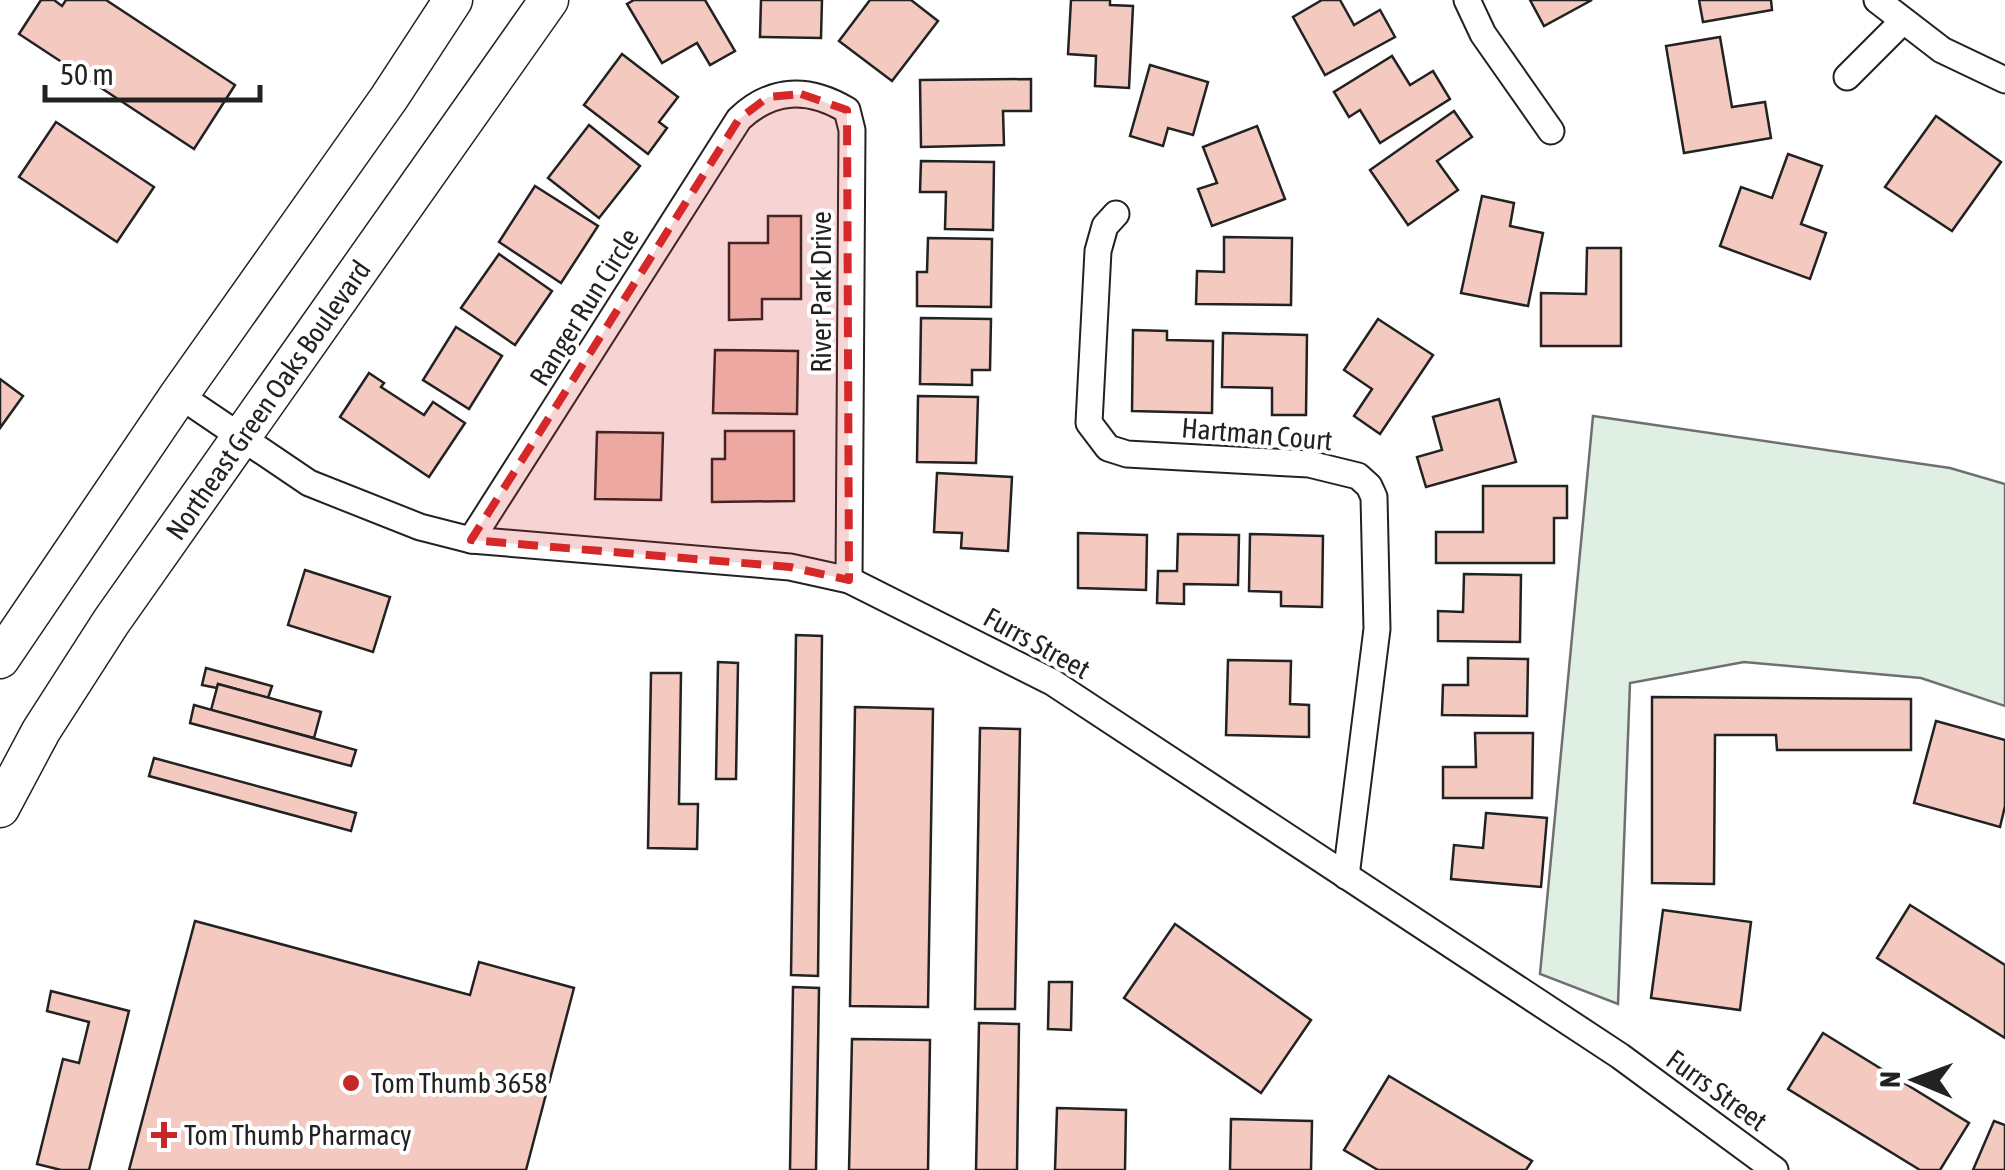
<svg xmlns="http://www.w3.org/2000/svg" width="2005" height="1170" viewBox="0 0 2005 1170" font-family="'Asap Condensed',sans-serif">
	<style>
		.green { fill: #e0efe3; stroke: #6f6f6f; stroke-width: 2.5 }
		.building { fill: #f3c9c0; stroke: #222; stroke-width: 2.5 }
		.lines { fill: none; stroke-linecap: round; stroke-linejoin: round }
		.street-casing { stroke: #222; stroke-width: 29 }
		.secondary-casing { stroke: #222; stroke-width: 41 }
		.street { stroke: #fff; stroke-width: 25 }
		.secondary { stroke: #fff; stroke-width: 38 }
		.marked { fill: #d62828; fill-opacity: 0.2; stroke: #d62828; stroke-width: 8; stroke-dasharray: 20 12; stroke-linejoin: round }
		.poi-dot { fill: #c62828; stroke: #fff; stroke-width: 4 }
		.labels { text-anchor: middle; dominant-baseline: central; stroke-width: 8; stroke-linejoin: round; paint-order: stroke }
		.street-label { font-size: 28px; fill: #222; stroke: #fff }
		.poi-label { font-size: 28px; fill: #222; stroke: #fff; text-anchor: start }
	</style>
	<rect width="100%" height="100%" fill="#fff"/>
	<path class="green" d="M1593,416L1950,468L2005,484V706L1921,678L1744,662L1630,683L1618,1004L1540,974Z"/>
	<g class="building">
		<path d="M41,0H54L62,6L66,0H106L235,85L194,149L19,34Z"/>
		<path d="M634,0H705L735,51L710,65L697,43L662,63L627,4Z"/>
		<path d="M761,0H822L821,38L760,37Z"/>
		<path d="M870,0H911L938,21L892,81L839,41Z"/>
		<path d="M1071,0H1110V5L1133,6L1129,88L1095,86L1096,56L1068,54Z"/>
		<path d="M1322,0H1340L1354,25L1380,10L1395,37L1325,75L1293,17Z"/>
		<path d="M1530,0H1592L1544,26Z"/>
		<path d="M1699,0H1771L1772,10L1703,22Z"/>
		<path d="M1720,37L1732,107L1765,102L1771,138L1684,153L1666,46Z"/>
		<path d="M622,54L678,97L659,122L667,128L648,154L584,105Z"/>
		<path d="M1392,56L1410,85L1433,71L1450,99L1380,143L1360,110L1349,117L1334,92Z"/>
		<path d="M1150,65L1208,82L1193,135L1168,128L1163,146L1130,136Z"/>
		<path d="M1031,79V111H1003L1004,145L921,147L920,80Z"/>
		<path d="M1454,111L1472,137L1437,161L1458,190L1408,225L1370,170Z"/>
		<path d="M1936,116L2001,162L1952,231L1885,187Z"/>
		<path d="M56,122L154,187L117,242L19,177Z"/>
		<path d="M589,125L640,166L599,218L548,178Z"/>
		<path d="M1257,126L1285,199L1212,226L1198,189L1217,183L1203,147Z"/>
		<path d="M1788,154L1822,166L1801,224L1826,233L1810,279L1720,246L1741,187L1772,198Z"/>
		<path d="M921,161L994,162L993,230L945,229L946,192H920Z"/>
		<path d="M535,186L598,226L561,283L499,242Z"/>
		<path d="M1482,196L1514,203L1510,226L1543,233L1528,306L1461,293Z"/>
		<path d="M768,216H801V299H762V319L729,320V243H768Z"/>
		<path d="M1224,237L1292,238L1291,305L1196,304L1197,271L1224,272Z"/>
		<path d="M928,238L992,239L991,307L917,306V272H927Z"/>
		<path d="M1587,248H1621V346H1541V293L1586,294Z"/>
		<path d="M499,254L552,291L515,345L461,308Z"/>
		<path d="M921,318L991,319L990,370H972V385L920,384Z"/>
		<path d="M1378,319L1433,355L1380,434L1354,416L1372,389L1344,370Z"/>
		<path d="M456,327L502,356L469,409L423,380Z"/>
		<path d="M1133,330L1167,331V340L1213,341L1212,413L1132,411Z"/>
		<path d="M1223,333L1307,335L1306,415H1272V388L1222,387Z"/>
		<path d="M715,350L798,351L797,414L713,413Z"/>
		<path d="M369,373L384,383L381,387L424,415L433,402L465,423L429,477L340,417Z"/>
		<path d="M0,379L23,396L0,428Z"/>
		<path d="M918,396L978,397L976,463L917,462Z"/>
		<path d="M1499,399L1516,462L1426,487L1417,457L1442,450L1433,417Z"/>
		<path d="M725,431H794V501L712,502V459H725Z"/>
		<path d="M597,432L663,433L661,500L595,499Z"/>
		<path d="M937,473L1012,477L1008,551L961,548L962,533L934,532Z"/>
		<path d="M1483,486H1567V518H1554V563H1436V532H1483Z"/>
		<path d="M1078,533L1147,535L1146,590L1078,588Z"/>
		<path d="M1178,534L1239,535L1238,585L1184,584V604L1157,603L1158,571H1177Z"/>
		<path d="M1250,534L1323,536L1322,607L1281,606V592L1249,591Z"/>
		<path d="M305,570L390,597L373,652L288,625Z"/>
		<path d="M1464,574L1521,575L1520,642L1438,641V611L1463,612Z"/>
		<path d="M796,635L822,636L818,976L791,975Z"/>
		<path d="M1468,658L1528,659L1527,716L1442,715L1443,685H1468Z"/>
		<path d="M1228,660L1291,661L1290,704L1309,705V737L1226,735Z"/>
		<path d="M718,662L738,663L736,779H716Z"/>
		<path d="M206,668L272,686L268,698L218,684L217,688L202,685Z"/>
		<path d="M651,673H681L679,804H698L697,849L648,848Z"/>
		<path d="M218,684L321,712L314,738L211,710Z"/>
		<path d="M1652,697L1911,699V750H1777L1776,735H1715L1714,884L1652,883Z"/>
		<path d="M194,705L356,750L351,766L190,723Z"/>
		<path d="M855,707L933,709L928,1007L850,1006Z"/>
		<path d="M1936,721L2005,740V806L2000,827L1914,803Z"/>
		<path d="M980,728L1020,729L1015,1009H975Z"/>
		<path d="M1475,733H1533L1532,798H1443V767H1476Z"/>
		<path d="M154,758L356,813L351,831L149,776Z"/>
		<path d="M1486,813L1547,818L1541,887L1451,879L1454,845L1483,848Z"/>
		<path d="M1910,905L2005,965V1038L1877,958Z"/>
		<path d="M1663,910L1751,922L1740,1010L1651,998Z"/>
		<path d="M195,921L470,995L479,962L574,988L526,1170H129Z"/>
		<path d="M1175,924L1311,1020L1261,1093L1124,998Z"/>
		<path d="M1049,982H1072L1071,1030L1048,1029Z"/>
		<path d="M793,987L819,988L816,1170H790Z"/>
		<path d="M51,991L129,1011L89,1170H61L37,1164L63,1059L79,1063L89,1022L47,1011Z"/>
		<path d="M979,1023L1019,1024L1017,1170H976Z"/>
		<path d="M1823,1033L1969,1123L1940,1170H1920L1788,1089Z"/>
		<path d="M852,1039L930,1040L928,1170H849Z"/>
		<path d="M1389,1076L1532,1161L1526,1170H1378L1344,1150Z"/>
		<path d="M1057,1108L1126,1110L1125,1170H1055Z"/>
		<path d="M1231,1119L1312,1121L1311,1170H1230Z"/>
		<path d="M1994,1121L2005,1125V1170H1973Z"/>
	</g>
	<g class="lines">
		<g class="street-casing">
			<g id="street">
				<path d="M1467,0L1483,34L1551,131"/>
				<path d="M1877,0L1942,50L2005,80"/>
				<path d="M1847,77L1903,21"/>
				<path d="M1116,214L1105,226L1098,251L1089,423L1108,448L1127,454L1309,464L1358,476L1369,486L1374,497L1377,629L1346,876"/>
				<path d="M179,395L309,483L420,527L471,540L790,567L849,580L869,590L1052,682L1620,1056L1775,1170"/>
				<path d="M471,540L739,119C772,88 808,87 847,110L852,130L849,580"/>
			</g>
		</g>
		<g class="secondary-casing">
			<g id="secondary">
				<path d="M0,659L179,395L389,98L453,0"/>
				<path d="M0,808L41,731L111,622L549,0"/>
			</g>
		</g>
		<use href="#street" class="street"/>
		<use href="#secondary" class="secondary"/>
	</g>
	<path class="marked" d="M801,94L847,110L849,580L790,567L471,540L739,119L768,97Z"/>
	<g class="poi-dot">
		<circle cx="351" cy="1083" r="10"/>
		<path d="M159 1120h10v10h10v10h-10v10h-10v-10h-10v-10h10z"/>
	</g>
	<g class="labels">
		<g class="street-label">
			<text transform="translate(821 292) rotate(-90)">River Park Drive</text>
			<text transform="translate(584 307) rotate(-58)">Ranger Run Circle</text>
			<text transform="translate(268 400) rotate(-55)">Northeast Green Oaks Boulevard</text>
			<text transform="translate(1257 434) rotate(5)">Hartman Court</text>
			<text transform="translate(1037 643) rotate(29)">Furrs Street</text>
			<text transform="translate(1717 1090) rotate(36)">Furrs Street</text>
		</g>
		<g class="poi-label">
			<text x="371" y="1083">Tom Thumb 3658</text>
			<text x="184" y="1135">Tom Thumb Pharmacy</text>
		</g>
	</g>
	<g transform="translate(1915 1080) rotate(271)" stroke="#ffffff" stroke-width="8" paint-order="stroke">
	<path d="M0-8L18 38L0 25L-18 38Z" fill="#222222"/>
	<text y="-15" font-size="28" font-weight="bold" text-anchor="middle" fill="#222222">N</text>
	</g>
	<path d="M45 85v15h215v-15" fill="none" stroke="#222222" stroke-width="5"/>
	<text x="60" y="85" font-size="30" fill="#222222" stroke="#ffffff" stroke-width="8" paint-order="stroke">50 m</text>
</svg>
